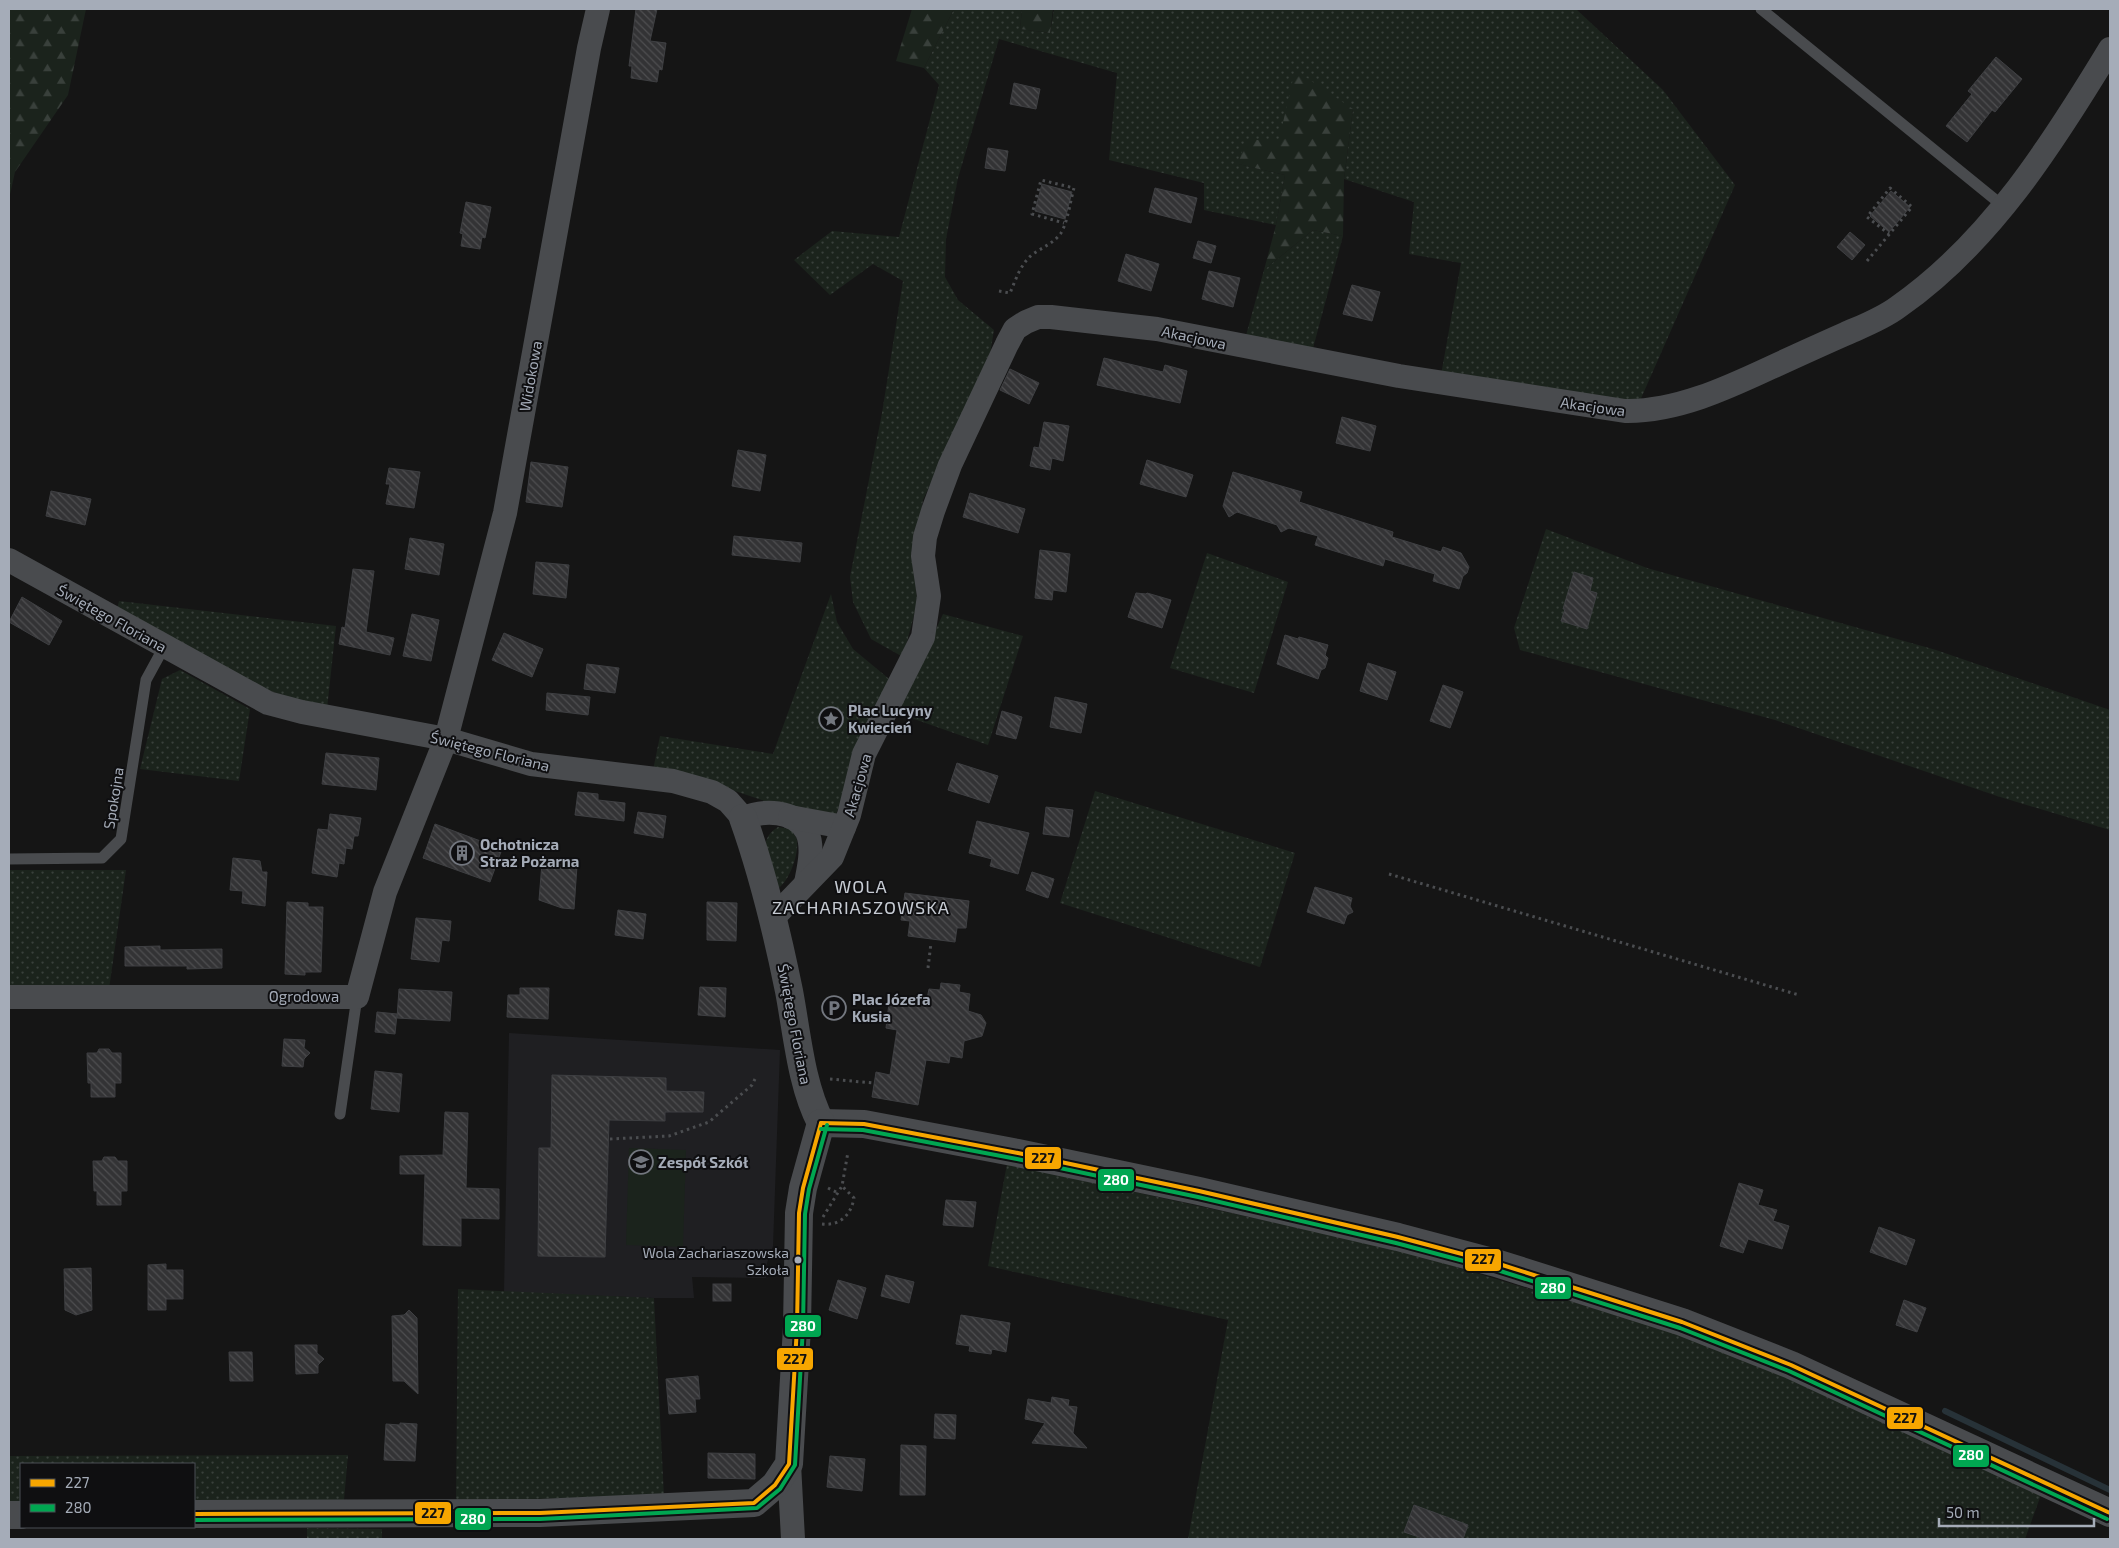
<svg xmlns="http://www.w3.org/2000/svg" width="2119" height="1548" viewBox="0 0 2119 1548" font-family="'Exo 2',sans-serif">
	<style>
		.built { fill: #1f1f22 }
		.grass { fill: url(#grass-dots) }
		.forest { fill: url(#forest-firs) }
		.garden { fill: #1b231c }
		.lines { fill: none; stroke-linecap: round; stroke-linejoin: round }
		.stream { stroke: #273238; stroke-width: 6 }
		.building { fill: url(#building-back-hatch); stroke: #3e3f42 }
		.path { stroke: #4b4d50; stroke-width: 3; stroke-dasharray: 2.5 4; stroke-linecap: butt }
		.service { stroke: #494b4e; stroke-width: 11 }
		.minor { stroke: #494b4e; stroke-width: 24 }
		.tertiary { stroke: #494b4e; stroke-width: 28 }
		.bus-1-casing { stroke: #0f0f11; stroke-width: 8 }
		.bus-2-casing { stroke: #0f0f11; stroke-width: 8 }
		.bus-1 { stroke: #f7a600; stroke-width: 4 }
		.bus-2 { stroke: #00a651; stroke-width: 4 }
		.bus-dot { fill: #a5acb8; stroke: #0f0f11; stroke-width: 2 }
		.labels { text-anchor: middle; dominant-baseline: central; stroke-width: 4; stroke-linejoin: round; paint-order: stroke }
		.bus-label { font-size: 14px; fill: #a5acb8; stroke: #0f0f11; text-anchor: end }
		.street-label { font-size: 15px; fill: #a5acb8; stroke: #0f0f11 }
		.poi-label { font-size: 15px; font-weight: bold; fill: #a5acb8; stroke: #0f0f11; text-anchor: start }
		.quarter-label { font-size: 18px; letter-spacing: 1px; fill: #c6cbd3; stroke: #0f0f11 }
		.line-badge { stroke: #0f0f11; stroke-width: 2 }
		.badge-label { font-size: 14px; text-anchor: middle; font-weight: bold; fill: #fff }
		.pale-badge-label { font-size: 14px; text-anchor: middle; font-weight: bold; fill: #111 }
	</style>
	<defs>
		<pattern id="grass-dots" width="8" height="8" patternUnits="userSpaceOnUse" patternTransform="scale(1.25)"><rect width="8" height="8" fill="#1b231c"/><path d="M2 2h.1M6 6h.1" fill="none" stroke="#39403b" stroke-width="1.8" stroke-linecap="round"/></pattern>
		<pattern id="forest-firs" width="22" height="20" patternUnits="userSpaceOnUse" patternTransform="scale(1.25)"><rect width="22" height="20" fill="#1b231c"/><path d="M5 1l3.5 6h-7zM16 11l3.5 6h-7z" fill="#39403b"/></pattern>
		<pattern id="building-back-hatch" width="6" height="6" patternUnits="userSpaceOnUse" patternTransform="scale(1.25)"><rect width="6" height="6" fill="#333335"/><path d="M-1 5l2 2M0 0l6 6M5-1l2 2" fill="none" stroke="#4e4e50"/></pattern>
	</defs>
	<rect width="100%" height="100%" fill="#151515"/>
	<path class="built" d="M509,1033L780,1050L773,1246L766,1266V1278L692,1277L694,1298H654L504,1292Z"/>
	<g class="grass">
		<path d="M954,9H1022L1020,29L1050,33L1054,9H1576L1663,90L1735,185L1639,403L1441,375L1461,263L1409,254L1414,202L1344,179L1353,109L1279,140L1239,164L1285,175L1276,225L1204,210V183L1109,160L1117,73L999,39L958,178L946,239L945,277L958,300L994,330L990,354L923,500L915,545L917,604L903,657L871,639L853,602L850,577L882,413L903,281L873,264L830,295L794,260L832,231L899,237L939,85L924,68Z"/>
		<path d="M1313,230L1343,236L1312,352L1245,339L1264,270Z"/>
		<path d="M1546,529L1647,568L1936,650L2110,710V830L1997,796L1775,720L1520,650L1514,628Z"/>
		<path d="M1207,553L1288,582L1254,693L1170,668Z"/>
		<path d="M831,594L837,622L853,649L894,683L854,769L835,817L794,811L717,785L653,770L660,736L773,754Z"/>
		<path d="M119,601L336,626L327,709L270,691L116,613Z"/>
		<path d="M943,614L1023,636L988,745L897,713Z"/>
		<path d="M180,670L250,709L239,781L140,769L162,679Z"/>
		<path d="M1095,791L1295,853L1260,967L1060,903Z"/>
		<path d="M778,827L791,829C793,833 796,836 797,840C799,854 790,879 779,888C771,868 753,842 778,827Z"/>
		<path d="M9,870H126L109,989L9,990Z"/>
		<path d="M1007,1164L1396,1249L1683,1335L1830,1395L2042,1492L2025,1539H1188L1228,1320L988,1266Z"/>
		<path d="M458,1289L654,1298L664,1497L456,1500Z"/>
		<path d="M348,1455L344,1500L194,1501V1464H21V1502L9,1503V1456Z"/>
		<path d="M307,1528L382,1529V1539H307Z"/>
	</g>
	<g class="forest">
		<path d="M9,9H86L68,95L15,172L9,199Z"/>
		<path d="M912,9H954L924,68L896,61Z"/>
		<path d="M1022,9H1053L1050,33L1020,29Z"/>
		<path d="M1295,70L1353,109L1344,179L1343,236L1313,230L1264,270L1276,225L1285,175L1238,164L1246,140H1279Z"/>
	</g>
	<path class="garden" d="M629,1148L686,1150L683,1247L626,1245Z"/>
	<g class="lines">
		<path class="stream" d="M1945,1411L2110,1490"/>
	</g>
	<g class="building">
		<path d="M636,9H657L650,41L666,43L662,70L659,69L657,82L631,78L632,66H629Z"/>
		<path d="M1996,57L2022,79L1995,112L1992,110L1967,142L1946,126L1972,94L1968,91Z"/>
		<path d="M1014,83L1040,89L1036,109L1010,104Z"/>
		<path d="M988,148L1008,151L1005,171L985,168Z"/>
		<path d="M1042,184L1072,192L1065,219L1035,211Z"/>
		<path d="M1155,188L1197,198L1191,223L1149,212Z"/>
		<path d="M1891,191L1910,207L1889,232L1870,216Z"/>
		<path d="M466,202L491,207L485,238L482,237L480,249L461,246L463,234L460,233Z"/>
		<path d="M1850,232L1865,245L1852,260L1837,247Z"/>
		<path d="M1198,241L1216,246L1211,263L1193,258Z"/>
		<path d="M1126,254L1159,264L1151,291L1118,281Z"/>
		<path d="M1209,271L1240,278L1233,307L1202,299Z"/>
		<path d="M1352,285L1380,292L1372,321L1343,314Z"/>
		<path d="M1104,358L1163,372L1165,365L1187,371L1180,403L1097,385Z"/>
		<path d="M1010,369L1039,383L1029,404L1000,390Z"/>
		<path d="M1342,417L1376,426L1370,451L1336,443Z"/>
		<path d="M1044,422L1069,426L1063,461L1052,458L1050,470L1030,466L1034,447L1039,448Z"/>
		<path d="M738,450L766,455L760,491L732,486Z"/>
		<path d="M1147,460L1193,475L1186,497L1140,484Z"/>
		<path d="M531,462L568,467L562,507L526,502Z"/>
		<path d="M389,468L420,472L414,508L386,504L390,484H386Z"/>
		<path d="M1233,472L1302,492L1299,502L1393,532L1392,537L1441,552L1443,547L1461,553L1469,567L1467,573L1463,576L1459,589L1433,581L1435,574L1385,559L1383,566L1315,545L1318,536L1289,528L1281,532L1277,525L1237,512L1229,517L1223,506Z"/>
		<path d="M51,491L91,499L85,525L46,516Z"/>
		<path d="M970,493L1025,509L1018,533L963,517Z"/>
		<path d="M734,536L802,543L800,562L732,555Z"/>
		<path d="M410,538L444,544L439,575L405,569Z"/>
		<path d="M1040,550L1070,554L1066,592L1053,590L1052,600L1035,598Z"/>
		<path d="M536,562L569,565L566,598L533,594Z"/>
		<path d="M353,569L374,571L366,632L394,638L390,655L339,644L342,627L345,628Z"/>
		<path d="M1574,572L1593,578L1590,591L1597,593L1587,629L1561,621L1565,609H1563Z"/>
		<path d="M1136,593L1146,594L1147,593L1171,600L1162,628L1128,617Z"/>
		<path d="M22,597L62,621L49,645L9,622Z"/>
		<path d="M412,614L439,620L431,661L403,656Z"/>
		<path d="M504,633L543,649L532,677L492,660Z"/>
		<path d="M1285,635L1298,639L1299,637L1328,645L1325,655L1328,658L1325,668L1321,670L1318,679L1277,664Z"/>
		<path d="M1368,663L1396,672L1387,700L1360,691Z"/>
		<path d="M587,664L619,668L615,693L584,689Z"/>
		<path d="M1443,685L1463,692L1450,728L1430,721Z"/>
		<path d="M547,693L590,697L588,715L546,710Z"/>
		<path d="M1055,697L1087,704L1081,733L1050,727Z"/>
		<path d="M1002,711L1022,717L1016,739L996,734Z"/>
		<path d="M326,753L379,758L376,790L322,784Z"/>
		<path d="M957,763L998,776L989,803L948,790Z"/>
		<path d="M578,792L598,794V800L625,803L624,821L575,815Z"/>
		<path d="M1046,807L1073,810L1069,837L1043,834Z"/>
		<path d="M638,812L666,816L663,838L634,833Z"/>
		<path d="M330,814L361,818L358,836H354L352,849L346,848L344,864L339,863L337,877L312,873L318,829L328,830Z"/>
		<path d="M977,821L1029,833L1018,874L990,866L992,859L969,853Z"/>
		<path d="M435,824L502,849L490,882L423,858Z"/>
		<path d="M233,858L260,861L262,872H267L265,906L242,903L243,891L230,890Z"/>
		<path d="M542,863L577,866L574,909L562,908L539,900Z"/>
		<path d="M1032,872L1054,879L1048,898L1026,890Z"/>
		<path d="M1315,887L1352,898L1350,906L1353,912L1347,915L1344,924L1307,912Z"/>
		<path d="M905,893L969,901L966,928H957L955,942L908,936L910,921L901,920Z"/>
		<path d="M287,902L308,903V907H323L321,972H305V975L285,974Z"/>
		<path d="M707,902L737,903L736,941L707,940Z"/>
		<path d="M618,910L646,914L643,939L615,935Z"/>
		<path d="M416,918L451,921L449,941L442,940L439,962L411,959Z"/>
		<path d="M160,946V950L222,949V968L187,969V966H125V947Z"/>
		<path d="M941,983L960,985L959,992L970,994L968,1011L981,1015L986,1023L982,1036L964,1041L962,1058L950,1056L949,1063L926,1060L918,1105L872,1097L876,1072L890,1075L897,1030L886,1028L889,1003L903,1004L904,996L927,999L929,989L940,990Z"/>
		<path d="M700,987L726,988L725,1017L698,1015Z"/>
		<path d="M520,988H549L548,1019L507,1017L508,995H520Z"/>
		<path d="M399,989L452,992L450,1021L397,1018Z"/>
		<path d="M377,1012L397,1014L395,1034L375,1032Z"/>
		<path d="M284,1039L305,1040L304,1048L310,1053L304,1059L303,1067L282,1066Z"/>
		<path d="M99,1049H109L112,1053H121V1083H115V1097H91V1083H88L87,1053H97Z"/>
		<path d="M375,1071L402,1074L399,1112L371,1109Z"/>
		<path d="M552,1075L666,1078V1091L704,1092L703,1112H665V1121L609,1120L605,1257L538,1256L539,1148H551Z"/>
		<path d="M445,1112L468,1113L466,1188L499,1189V1219L461,1218V1246L423,1245L425,1174H400V1156L443,1155Z"/>
		<path d="M104,1157H115L118,1161H127V1191H121V1205H97V1191H94L93,1161H102Z"/>
		<path d="M1739,1183L1763,1190L1758,1205L1777,1210L1773,1221L1789,1226L1782,1249L1748,1239L1743,1253L1720,1246Z"/>
		<path d="M946,1200L976,1202L973,1227L943,1225Z"/>
		<path d="M1879,1227L1915,1240L1906,1265L1870,1252Z"/>
		<path d="M166,1264V1270H183V1299H166V1310H148V1265Z"/>
		<path d="M91,1268L92,1310L76,1315L65,1310L64,1269Z"/>
		<path d="M886,1275L914,1282L909,1303L881,1296Z"/>
		<path d="M838,1280L866,1288L857,1319L829,1310Z"/>
		<rect x="713" y="1284" width="18" height="17"/>
		<path d="M1904,1300L1926,1308L1917,1332L1896,1325Z"/>
		<path d="M409,1310L417,1318L418,1394L404,1381H393L392,1316L404,1315Z"/>
		<path d="M961,1315L1010,1323L1006,1352L992,1349L991,1354L969,1351L970,1346L956,1344Z"/>
		<path d="M295,1345H317V1353L324,1359L318,1365V1373L296,1374Z"/>
		<path d="M229,1352H252L253,1381H230Z"/>
		<path d="M698,1376L700,1399H695L696,1412L669,1414L666,1379Z"/>
		<path d="M1052,1397L1069,1400L1068,1406L1077,1407L1073,1433L1087,1448L1032,1443L1045,1423L1025,1419L1028,1399L1051,1403Z"/>
		<path d="M935,1414L956,1415L955,1439L934,1438Z"/>
		<path d="M400,1423L417,1424L415,1461L384,1460L386,1424L400,1425Z"/>
		<path d="M901,1445L926,1446L925,1495H900Z"/>
		<path d="M708,1453L755,1454V1479L708,1478Z"/>
		<path d="M830,1456L865,1459L862,1491L827,1487Z"/>
		<path d="M1414,1505L1468,1525L1463,1539H1425L1404,1532Z"/>
	</g>
	<g class="lines">
		<g class="path">
			<path d="M1867,261L1912,207L1890,188L1867,217L1889,234"/>
			<path d="M999,291L1010,293C1016,279 1021,263 1033,254C1043,247 1054,243 1061,233C1068,221 1070,202 1074,188L1041,180L1032,214L1064,223"/>
			<path d="M1389,874L1799,995"/>
			<path d="M928,968L931,943"/>
			<path d="M830,1079L873,1083"/>
			<path d="M610,1139L669,1136L709,1122L752,1085L755,1079"/>
			<path d="M828,1188L838,1193"/>
			<path d="M823,1217L842,1186L848,1152"/>
			<path d="M822,1224C840,1226 851,1215 854,1198L842,1186"/>
		</g>
		<g class="service">
			<path d="M1761,9L2003,206"/>
			<path d="M9,859L102,858L121,839L146,680L164,647"/>
			<path d="M340,1114L357,997"/>
		</g>
		<g class="minor">
			<path d="M9,560L268,703L302,712L446,739L531,764L673,781L712,792L728,801L743,818C763,810 795,809 807,832C814,847 809,867 806,883"/>
			<path d="M790,817L844,827"/>
			<path d="M773,918L832,857L849,815L864,754L923,637L929,596L923,556L925,537L933,511L950,465L1007,344L1015,329L1026,322L1038,317H1051L1157,329L1399,376L1625,411C1676,412 1727,388 1772,367C1796,356 1820,345 1845,334C1863,326 1882,319 1898,307C1990,243 2053,143 2110,49"/>
			<path d="M9,997H357L385,892L446,739L505,513L589,48L598,9"/>
			<path d="M789,1464L793,1539"/>
		</g>
		<g class="tertiary">
			<path d="M743,818C763,874 777,932 789,991C797,1033 801,1085 821,1123"/>
			<path d="M821,1123L864,1124L1018,1153L1199,1191L1398,1237L1496,1263L1682,1322L1791,1365L2110,1513"/>
			<path d="M194,1514L540,1513L754,1503L775,1485L789,1464L797,1327L799,1213L803,1188L821,1123"/>
			<path d="M9,1515H21"/>
		</g>
		<g class="bus-1-casing">
			<g id="bus-1">
				<path d="M821,1123L864,1124L1018,1153L1199,1191L1398,1237L1496,1263L1682,1322L1791,1365L2110,1513"/>
				<path d="M194,1514L540,1513L754,1503L775,1485L789,1464L797,1327L799,1213L803,1188L821,1123"/>
			</g>
		</g>
		<g class="bus-2-casing">
			<g id="bus-2">
				<path d="M821,1129L863,1130L1017,1159L1198,1197L1396,1243L1494,1269L1680,1328L1789,1371L2107,1519"/>
				<path d="M194,1520L540,1519L757,1508L780,1489L795,1465L803,1327L805,1214L809,1189L827,1125"/>
			</g>
		</g>
		<use href="#bus-1" class="bus-1"/>
		<use href="#bus-2" class="bus-2"/>
	</g>
	<defs>
		<g id="sight-ring" transform="scale(1.25)"><circle r="9.5" fill="#0f0f11" stroke="#73777f" stroke-width="1.5"/><path d="M0-6L1.8-2.2L6-1.7L2.9 1.2L3.7 5.4L0 3.3L-3.7 5.4L-2.9 1.2L-6-1.7L-1.8-2.2Z" fill="#73777f"/></g>
		<g id="building-ring" transform="scale(1.25)"><circle r="9.5" fill="#0f0f11" stroke="#73777f" stroke-width="1.5"/><path d="M-4-6H4V6H1V3H-1V6H-4ZM-2.5-4.3h1.7v1.8h-1.7ZM.8-4.3h1.7v1.8H.8ZM-2.5-1h1.7V.8h-1.7ZM.8-1h1.7V.8H.8Z" fill="#73777f"/></g>
		<g id="parking-ring" transform="scale(1.25)"><circle r="9.5" fill="#0f0f11" stroke="#73777f" stroke-width="1.5"/><path d="M-3.5-5.5H1a3.5 3.5 0 0 1 0 7H-1V5.5H-3.5ZM-1-3.4V-.6H.8a1.4 1.4 0 0 0 0-2.8Z" fill="#73777f"/></g>
		<g id="school-ring" transform="scale(1.25)"><circle r="9.5" fill="#0f0f11" stroke="#73777f" stroke-width="1.5"/><path d="M0-5L7-2L0 1L-7-2ZM-4 1L0 2.5L4 1V4Q0 6-4 4Z" fill="#73777f"/></g>
	</defs>
	<g fill-rule="evenodd">
		<use href="#sight-ring" x="831" y="719"/>
		<use href="#building-ring" x="462" y="853"/>
		<use href="#parking-ring" x="834" y="1008"/>
		<use href="#school-ring" x="641" y="1162"/>
	</g>
	<circle class="bus-dot" cx="798" cy="1260" r="4.5"/>
	<g class="labels">
		<g class="bus-label">
			<text x="789" y="1252">Wola Zachariaszowska<tspan x="789" dy="17">Szkoła</tspan></text>
		</g>
		<g class="street-label">
			<text transform="translate(1194 337) rotate(12)">Akacjowa</text>
			<text transform="translate(530 376) rotate(-80)">Widokowa</text>
			<text transform="translate(1593 406) rotate(8)">Akacjowa</text>
			<text transform="translate(112 618) rotate(29)">Świętego Floriana</text>
			<text transform="translate(490 751) rotate(14)">Świętego Floriana</text>
			<text transform="translate(857 785) rotate(-74)">Akacjowa</text>
			<text transform="translate(113 798) rotate(-81)">Spokojna</text>
			<text x="304" y="996">Ogrodowa</text>
			<text transform="translate(795 1024) rotate(79)">Świętego Floriana</text>
		</g>
		<g class="poi-label">
			<text x="848" y="710">Plac Lucyny<tspan x="848" dy="17">Kwiecień</tspan></text>
			<text x="480" y="844">Ochotnicza<tspan x="480" dy="17">Straż Pożarna</tspan></text>
			<text x="852" y="999">Plac Józefa<tspan x="852" dy="17">Kusia</tspan></text>
			<text x="658" y="1162">Zespół Szkół</text>
		</g>
		<g class="quarter-label">
			<text x="861" y="886">WOLA<tspan x="861" dy="21">ZACHARIASZOWSKA</tspan></text>
		</g>
	</g>
	<g class="line-badge">
		<rect x="1024" y="1146" width="38" height="24" rx="5" fill="#f7a600"/>
		<rect x="1097" y="1168" width="38" height="24" rx="5" fill="#00a651"/>
		<rect x="1464" y="1248" width="38" height="24" rx="5" fill="#f7a600"/>
		<rect x="1534" y="1276" width="38" height="24" rx="5" fill="#00a651"/>
		<rect x="784" y="1314" width="38" height="24" rx="5" fill="#00a651"/>
		<rect x="776" y="1347" width="38" height="24" rx="5" fill="#f7a600"/>
		<rect x="1886" y="1406" width="38" height="24" rx="5" fill="#f7a600"/>
		<rect x="1952" y="1444" width="38" height="24" rx="5" fill="#00a651"/>
		<rect x="414" y="1501" width="38" height="24" rx="5" fill="#f7a600"/>
		<rect x="454" y="1507" width="38" height="24" rx="5" fill="#00a651"/>
	</g>
	<g class="badge-label">
		<text x="1116" y="1185">280</text>
		<text x="1553" y="1293">280</text>
		<text x="803" y="1331">280</text>
		<text x="1971" y="1460">280</text>
		<text x="473" y="1524">280</text>
	</g>
	<g class="pale-badge-label">
		<text x="1043" y="1163">227</text>
		<text x="1483" y="1264">227</text>
		<text x="795" y="1364">227</text>
		<text x="1905" y="1423">227</text>
		<text x="433" y="1518">227</text>
	</g>
	<rect width="2119" height="1548" fill="none" stroke="#a5acb8" stroke-width="20"/>
	<rect x="20" y="1463" width="175" height="65" fill="#0f0f11" stroke="#4b4e54"/>
	<rect x="30" y="1479" width="25" height="8" fill="#f7a600" stroke="#4b4e54"/>
	<text x="65" y="1488" font-size="15" fill="#a5acb8">227</text>
	<rect x="30" y="1504" width="25" height="8" fill="#00a651" stroke="#4b4e54"/>
	<text x="65" y="1513" font-size="15" fill="#a5acb8">280</text>
	<path d="M1939 1518v8h155v-8" fill="none" stroke="#a5acb8" stroke-width="2.5"/>
	<text x="1946" y="1518" font-size="15" fill="#a5acb8" stroke="#0f0f11" stroke-width="4" paint-order="stroke">50 m</text>
</svg>
